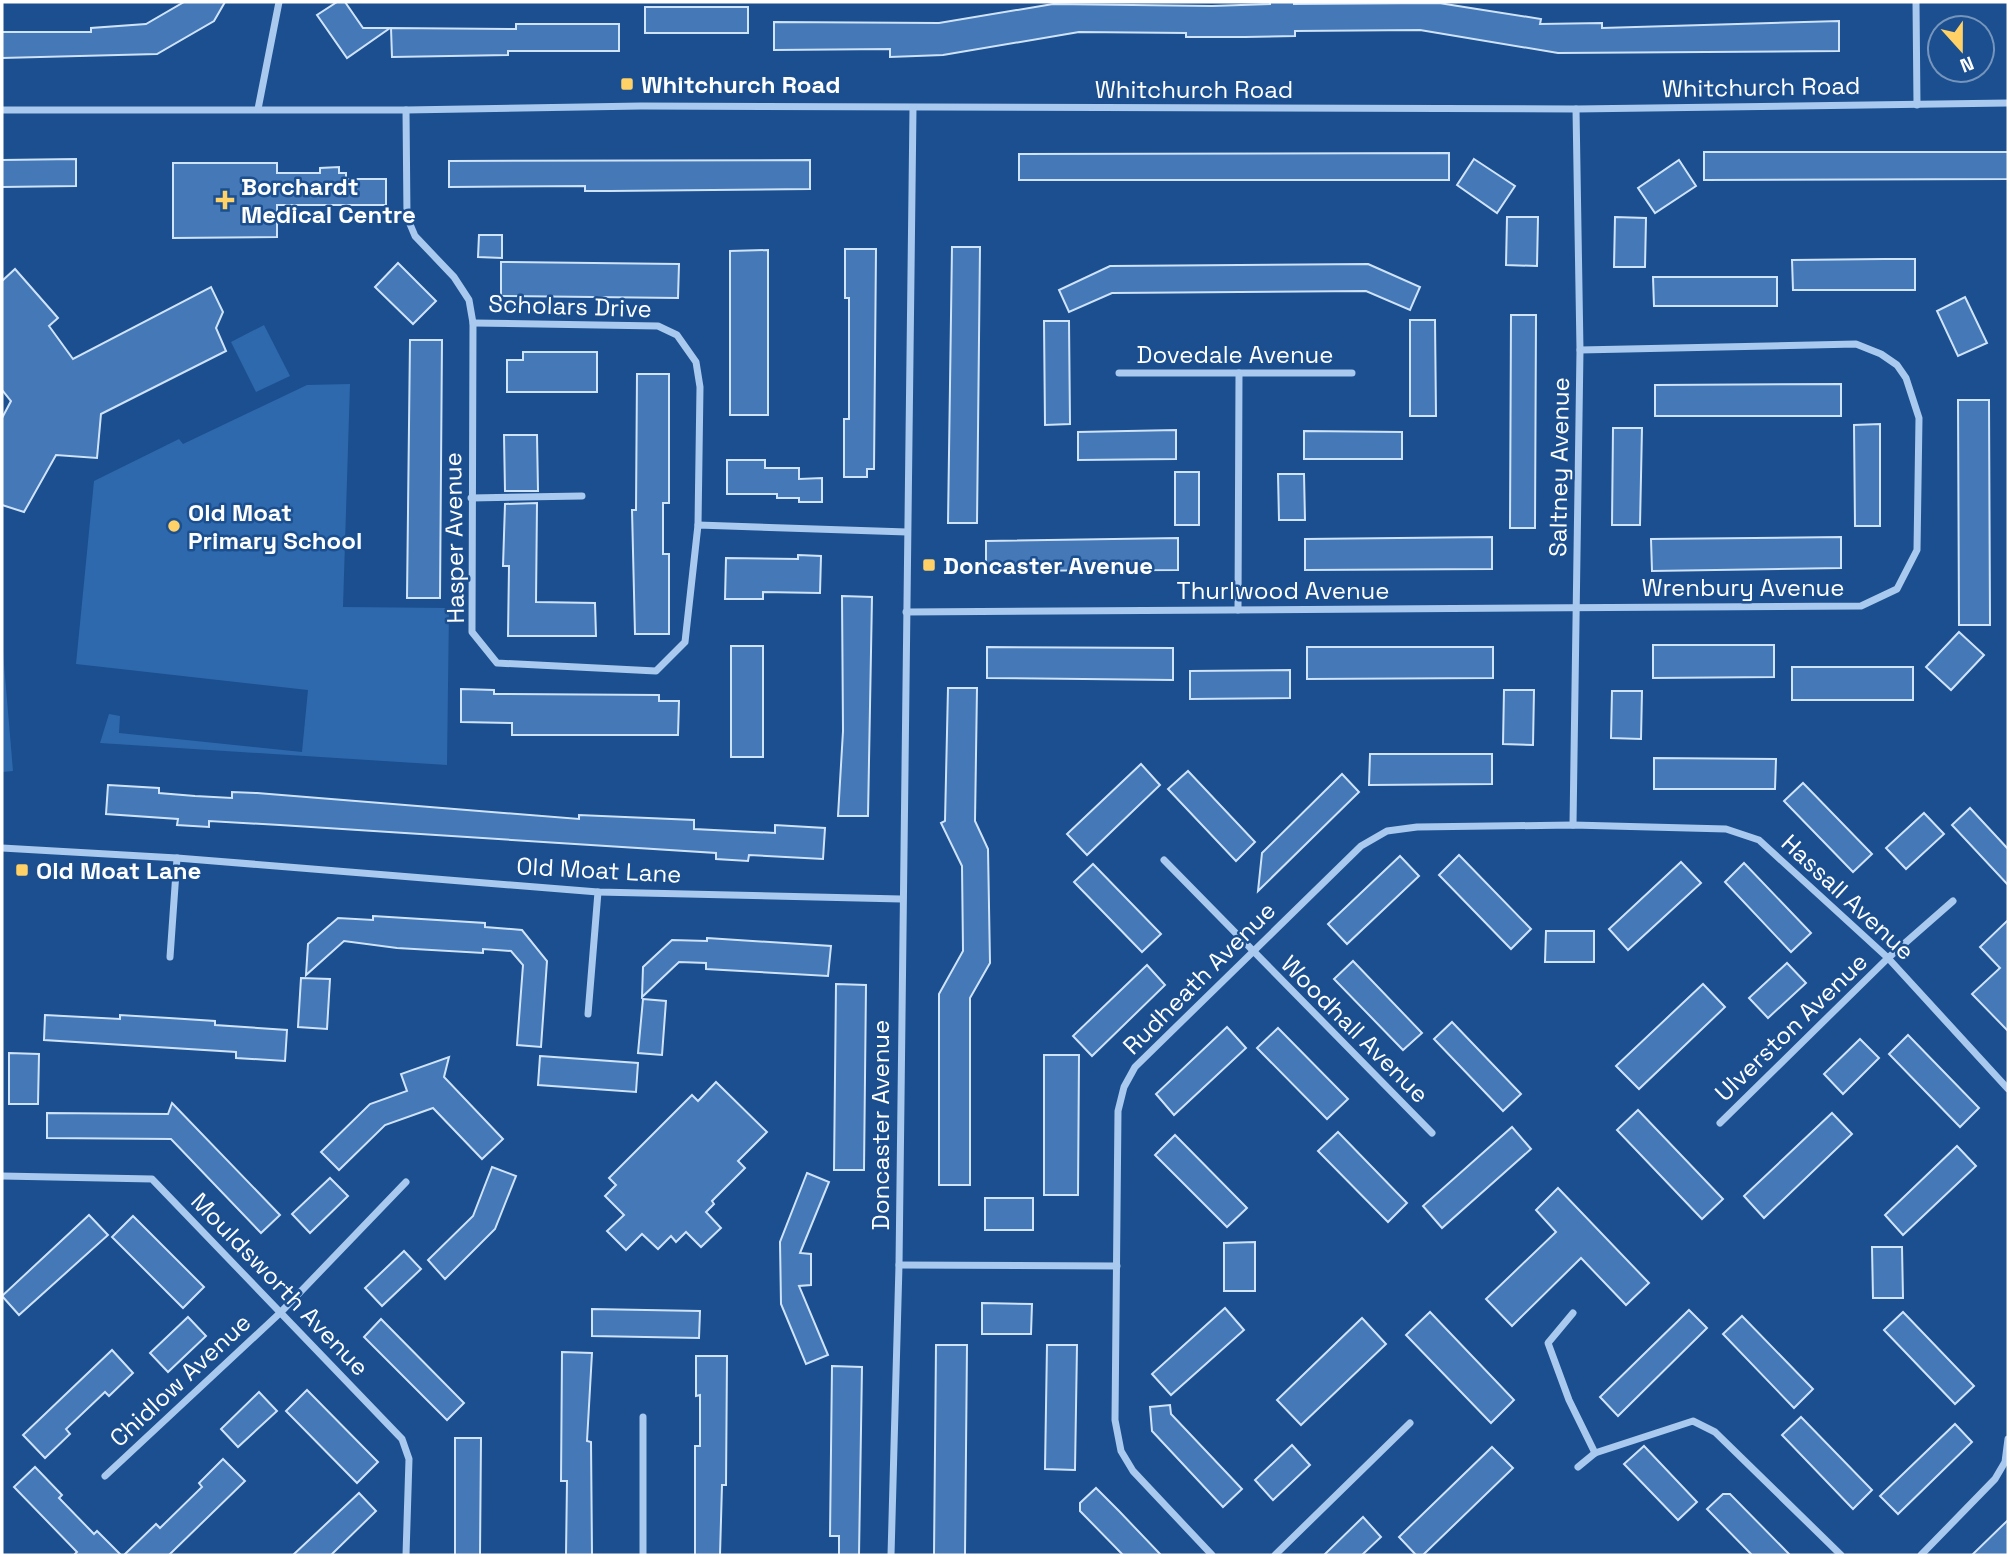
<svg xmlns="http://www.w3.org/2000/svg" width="2010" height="1557" viewBox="0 0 2010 1557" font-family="'Space Grotesk',sans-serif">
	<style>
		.green { fill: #2e69ad }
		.building { fill: #4478b7; stroke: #cfe3fa; stroke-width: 2 }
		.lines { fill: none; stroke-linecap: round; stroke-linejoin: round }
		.street { stroke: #a9c9ee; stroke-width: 7 }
		.poi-dot { fill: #ffd166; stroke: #1b4f8f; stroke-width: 2.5 }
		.labels { text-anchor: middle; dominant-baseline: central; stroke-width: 5; stroke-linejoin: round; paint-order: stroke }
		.poi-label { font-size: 24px; font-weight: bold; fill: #fff; stroke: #1b4f8f; text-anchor: start }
		.street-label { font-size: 24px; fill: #fff; stroke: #1b4f8f }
	</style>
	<rect width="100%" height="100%" fill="#1b4f8f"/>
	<g class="green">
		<path d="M264,325L290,376L256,392L231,342Z"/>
		<path d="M350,384L343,607L449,608L447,765L100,743L109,714L120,716L119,733L302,752L308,690L76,664L94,481L179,439L183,444L307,385Z"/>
		<path d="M2,641L13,771L2,772Z"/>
	</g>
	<g class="building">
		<path d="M184,2H225L214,21L157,54L2,58V32H91V28L146,24Z"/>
		<path d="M337,2H345L363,28H390L347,58L317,15Z"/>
		<path d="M1270,2H1294V4L1439,3L1541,19L1540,24L1602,23V28L1839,21V51L1558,53L1420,30L1295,31V36L1245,37H1186V33L1079,32L943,55L890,57V49L774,50V22L939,23L1053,4L1212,6L1270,4Z"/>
		<rect x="645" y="7" width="103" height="26"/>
		<path d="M516,24H619V51H508V55L392,57L391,28L516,29Z"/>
		<path d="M1704,152H2008V179L1704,180Z"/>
		<path d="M1449,153V180H1019V154Z"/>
		<path d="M76,159V186L2,187V160Z"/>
		<path d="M1474,159L1515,186L1497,213L1457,185Z"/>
		<path d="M810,160V189L610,191H585V186L449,187V161Z"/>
		<path d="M1679,160L1696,186L1655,213L1638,188Z"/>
		<path d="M173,163H277V173H320V168L339,167V173H346V179H386V205H277V237L173,238Z"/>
		<path d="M1507,217H1538L1537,266L1506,265Z"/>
		<path d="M1615,217L1646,218L1645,267H1614Z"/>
		<path d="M479,235H502V258L478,257Z"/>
		<path d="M952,247H980L977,523H948Z"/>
		<path d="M845,249H876L874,469H867V477H844V419H849V298H845Z"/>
		<path d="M768,250V415H730V251Z"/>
		<path d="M1884,259H1915V290H1793L1792,260Z"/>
		<path d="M501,262L679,264L678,298L501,296Z"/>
		<path d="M398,263L436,301L413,324L375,287Z"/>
		<path d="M1368,264L1420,287L1410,310L1366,291L1112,293L1069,312L1059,290L1110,266Z"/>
		<path d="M15,269L58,318L49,326L73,359L211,287L223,312L216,328L226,351L101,414L97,458L56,455L24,512L2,505V418L11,401L2,390V281Z"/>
		<path d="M1653,277H1777V306H1654Z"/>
		<path d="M1965,297L1987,343L1958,356L1937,311Z"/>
		<path d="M1511,315H1536L1535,528H1510Z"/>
		<path d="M1410,320H1435L1436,416H1410Z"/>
		<path d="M1044,321H1069L1070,424L1045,425Z"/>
		<path d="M410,340H442L440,598H407Z"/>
		<path d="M523,352H597V392H507V360H523Z"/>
		<path d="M637,374H669V503H663V554H669V634H635L632,510H636Z"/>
		<path d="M1841,384V416H1655V385Z"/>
		<path d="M1958,400H1989L1990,625H1959Z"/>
		<path d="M1880,424V526H1855L1854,425Z"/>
		<path d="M1613,428H1642L1640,525H1612Z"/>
		<path d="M1176,430V459L1078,460V432Z"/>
		<path d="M1304,431L1402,432V459H1304Z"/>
		<path d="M504,435H537L538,491H505Z"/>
		<path d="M727,460H765V468H799V479L822,478V502H799V498H777V494H727Z"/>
		<rect x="1175" y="472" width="24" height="53"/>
		<path d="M1278,474H1304L1305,520H1279Z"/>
		<path d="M537,503L536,602L595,603L596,636H508L509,566H503L505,504Z"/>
		<path d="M1492,537V569L1305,570V539Z"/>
		<path d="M1841,537V568L1652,571L1651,539Z"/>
		<path d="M1178,538V570L986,571V541Z"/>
		<path d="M798,555L821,556L820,593L763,592V599H725L726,558L798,559Z"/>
		<path d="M842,596L872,597L868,816H838L843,731Z"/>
		<path d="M1959,632L1984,655L1951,690L1926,667Z"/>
		<path d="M1653,645H1774V677L1653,678Z"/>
		<rect x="731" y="646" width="32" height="111"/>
		<path d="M987,647L1173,648V680L987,678Z"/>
		<path d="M1307,647H1493V678L1307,679Z"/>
		<rect x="1792" y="667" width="121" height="33"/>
		<path d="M1290,670V698L1190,699V671Z"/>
		<path d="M948,688H977L975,821L988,849L990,963L970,998V1185H939V994L963,951L962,866L941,823L945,821Z"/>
		<path d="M461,689L494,690V694L659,695V701H679L678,735H512V723L461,722Z"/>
		<path d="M1504,690H1534L1533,745L1503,744Z"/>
		<path d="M1612,691H1642L1641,739L1611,738Z"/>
		<path d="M1370,754H1492V784L1369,785Z"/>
		<path d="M1654,758L1776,759L1775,789H1654Z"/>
		<path d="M1141,764L1160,785L1087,855L1067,834Z"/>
		<path d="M1188,771L1255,842L1236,861L1168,789Z"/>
		<path d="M1342,774L1359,792L1258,891L1262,853Z"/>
		<path d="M1803,783L1872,854L1853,872L1784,801Z"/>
		<path d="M108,785L159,788V793L195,796L232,798V792L257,793L579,819V815L694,820V829L775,833V825L825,828L823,859L749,855L748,861L716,859V853L280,825L209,821V827L177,825L178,819L106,814Z"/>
		<path d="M1970,808L2008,849V885L1952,825Z"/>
		<path d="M1924,813L1944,834L1906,869L1886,848Z"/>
		<path d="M1459,855L1531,929L1511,949L1439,875Z"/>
		<path d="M1400,856L1419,876L1347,944L1328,924Z"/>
		<path d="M1681,862L1701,883L1628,950L1609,929Z"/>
		<path d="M1744,863L1811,933L1791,952L1725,882Z"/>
		<path d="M1093,864L1161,934L1142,952L1074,882Z"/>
		<path d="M373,916L485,923V927L522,930L547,961L541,1047L517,1045L523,965L511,951L483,949V953L397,948L344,941L306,975L308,944L338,918L373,920Z"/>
		<path d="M2008,920V1031L1972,994L2000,968L1980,947Z"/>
		<path d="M1546,931H1594V962H1545Z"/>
		<path d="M707,938L831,946L828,976L706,969V963L679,962L642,997L643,967L672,940L707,941Z"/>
		<path d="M1353,961L1422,1033L1403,1050L1334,979Z"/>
		<path d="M1787,963L1806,983L1768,1018L1749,998Z"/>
		<path d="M1147,965L1165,985L1092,1056L1073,1036Z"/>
		<path d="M301,978L330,979L327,1029L298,1027Z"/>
		<path d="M836,984L866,985L864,1170H834Z"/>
		<path d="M1703,984L1725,1007L1639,1089L1616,1066Z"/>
		<path d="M643,999L666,1001L662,1055L638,1053Z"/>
		<path d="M45,1015L120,1019V1015L169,1018L215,1021V1025L287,1030L285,1061L236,1058V1052L44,1040Z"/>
		<path d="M1452,1022L1521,1094L1503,1111L1434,1039Z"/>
		<path d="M1227,1027L1246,1048L1174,1115L1156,1094Z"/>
		<path d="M1278,1028L1348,1099L1327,1119L1257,1048Z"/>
		<path d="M1908,1035L1979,1108L1960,1127L1889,1054Z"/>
		<path d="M1860,1039L1879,1058L1843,1094L1824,1074Z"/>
		<path d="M9,1053L39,1054L38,1104H9Z"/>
		<path d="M1044,1055H1079L1078,1195H1044Z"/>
		<path d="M540,1056L638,1063L636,1092L538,1085Z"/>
		<path d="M449,1057L444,1077L503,1139L482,1159L433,1108L385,1125L339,1170L321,1152L370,1104L407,1091L401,1074Z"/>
		<path d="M716,1082L767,1132L738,1161L745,1168L712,1201L714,1204L706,1212L721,1228L701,1247L686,1232L676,1242L671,1236L658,1249L642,1234L626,1250L607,1231L624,1215L605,1196L616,1185L609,1178L692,1095L698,1101Z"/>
		<path d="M172,1103L280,1215L261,1233L171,1139L47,1138V1113L168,1114Z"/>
		<path d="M1638,1110L1723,1199L1702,1219L1617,1130Z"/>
		<path d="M1832,1113L1852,1134L1764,1218L1744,1196Z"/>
		<path d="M1512,1127L1531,1149L1442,1228L1423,1206Z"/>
		<path d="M1338,1132L1407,1203L1388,1222L1318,1151Z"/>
		<path d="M1175,1135L1247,1208L1227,1227L1155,1155Z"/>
		<path d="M1957,1146L1976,1166L1903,1235L1885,1215Z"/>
		<path d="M492,1167L516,1176L495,1229L445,1279L428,1260L473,1216Z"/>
		<path d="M807,1173L829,1182L800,1253L811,1254V1285L799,1286L828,1355L806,1364L781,1304L780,1242Z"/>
		<path d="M330,1178L348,1196L310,1233L292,1214Z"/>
		<path d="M1558,1188L1649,1283L1626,1305L1581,1258L1512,1326L1486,1299L1556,1232L1536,1210Z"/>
		<rect x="985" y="1198" width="48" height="32"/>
		<path d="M89,1215L108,1235L19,1315L2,1296Z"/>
		<path d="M133,1216L204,1287L183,1308L112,1237Z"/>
		<path d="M1255,1242V1291H1224V1243Z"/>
		<path d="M1872,1247H1902L1903,1298H1873Z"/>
		<path d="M404,1251L421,1269L382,1306L365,1288Z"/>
		<path d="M982,1303L1032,1304L1031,1334H982Z"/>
		<path d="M1225,1308L1244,1330L1171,1395L1152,1374Z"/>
		<path d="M592,1309L700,1311L699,1338L592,1336Z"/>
		<path d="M1689,1310L1707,1328L1618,1416L1600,1397Z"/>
		<path d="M1430,1312L1514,1400L1491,1423L1406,1335Z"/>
		<path d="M1903,1312L1974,1386L1955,1404L1884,1330Z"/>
		<path d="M1742,1316L1813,1389L1794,1408L1723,1334Z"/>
		<path d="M188,1317L206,1336L168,1372L150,1353Z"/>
		<path d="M1362,1318L1386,1344L1301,1425L1277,1400Z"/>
		<path d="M381,1319L464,1403L447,1420L364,1337Z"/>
		<path d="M936,1345H967L965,1555H934Z"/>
		<path d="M1047,1345H1077L1075,1470L1045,1469Z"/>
		<path d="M112,1350L133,1373L109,1396L105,1392L66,1429L70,1434L45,1458L23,1435Z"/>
		<path d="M562,1352L592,1353L587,1441L591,1442L592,1555H566L567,1481H561Z"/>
		<path d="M696,1356H727L726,1485H722L720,1555H695V1446H700V1395L696,1396Z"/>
		<path d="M832,1366L862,1367L859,1555H839V1536H830Z"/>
		<path d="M307,1390L378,1462L357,1483L286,1411Z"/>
		<path d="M259,1392L277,1411L238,1447L221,1429Z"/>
		<path d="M1170,1405L1171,1414L1242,1489L1223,1507L1152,1431L1150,1407Z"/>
		<path d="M1801,1417L1872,1490L1853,1509L1782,1435Z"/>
		<path d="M1955,1424L1972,1442L1898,1514L1880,1496Z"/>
		<path d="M455,1438H481L480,1555H455Z"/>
		<path d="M1292,1445L1310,1465L1273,1500L1255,1480Z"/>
		<path d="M1644,1446L1697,1502L1678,1520L1624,1464Z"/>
		<path d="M1492,1447L1513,1468L1423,1555H1416L1399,1537Z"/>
		<path d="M223,1459L245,1481L169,1555H124L156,1524L160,1528L202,1487L199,1483Z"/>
		<path d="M35,1467L62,1495L59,1498L94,1534L97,1531L121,1555H74L77,1552L14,1487Z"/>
		<path d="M1096,1488L1119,1511L1161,1555H1123L1080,1511V1503Z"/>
		<path d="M359,1493L376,1511L331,1555H293Z"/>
		<path d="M1723,1494H1730L1790,1555H1752L1707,1509Z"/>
		<path d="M1363,1517L1381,1537L1362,1555H1324Z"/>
		<path d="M2008,1520V1555H1972Z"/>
	</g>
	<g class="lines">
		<g class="street">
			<path d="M1916,2L1917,105"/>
			<path d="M258,109L279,2"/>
			<path d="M2,110H406L641,106L1576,109L2008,103"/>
			<path d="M406,110L407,217L415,236L454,277L469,300L473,323L472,632L497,663L656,671L685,642L698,525L907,532"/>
			<path d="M473,323L658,326L677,335L696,362L700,387L698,525"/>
			<path d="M1119,373H1352"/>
			<path d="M471,498L582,496"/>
			<path d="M1238,610L1239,373"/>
			<path d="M906,612L1861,606L1897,589L1917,550L1919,418L1906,378L1897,365L1881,354L1856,344L1580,350"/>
			<path d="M1573,825L1580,350L1576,109"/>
			<path d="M2,848L177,858L598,892L901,899"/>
			<path d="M1164,860L1432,1133"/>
			<path d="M170,957L177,858"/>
			<path d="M588,1014L598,892"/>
			<path d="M1720,1123L1888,958L1953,901"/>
			<path d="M2,1176L152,1179L402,1439L409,1459L406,1555"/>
			<path d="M899,1265L1117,1266"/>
			<path d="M1573,1313L1548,1343L1569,1400L1595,1453"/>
			<path d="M1578,1467L1595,1453L1693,1421L1715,1432L1841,1555"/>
			<path d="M105,1476L281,1312L406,1182"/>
			<path d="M643,1555V1417"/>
			<path d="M891,1555L899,1265L913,108"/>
			<path d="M1212,1555L1133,1471L1121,1451L1115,1420L1118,1111L1124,1087L1135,1067L1361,846L1387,831L1417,827L1573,825L1726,829L1759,840L1888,958L2008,1089"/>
			<path d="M1275,1555L1410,1423"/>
			<path d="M1921,1555L1995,1479L2005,1462L2008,1439"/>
		</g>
	</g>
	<g class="poi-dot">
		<rect x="620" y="77" width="14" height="14" rx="3.5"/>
		<path d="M221.5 189.5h7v7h7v7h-7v7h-7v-7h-7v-7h7z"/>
		<circle cx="174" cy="526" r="7"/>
		<rect x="922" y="558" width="14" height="14" rx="3.5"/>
		<rect x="15" y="863" width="14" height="14" rx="3.5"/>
	</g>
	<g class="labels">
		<g class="poi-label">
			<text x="641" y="84">Whitchurch Road</text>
			<text x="241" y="186">Borchardt<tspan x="241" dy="28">Medical Centre</tspan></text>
			<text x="188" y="512">Old Moat<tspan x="188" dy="28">Primary School</tspan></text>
			<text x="943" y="565">Doncaster Avenue</text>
			<text x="36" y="870">Old Moat Lane</text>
		</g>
		<g class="street-label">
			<text transform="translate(1761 87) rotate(-1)">Whitchurch Road</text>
			<text x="1194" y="89">Whitchurch Road</text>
			<text transform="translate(570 306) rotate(2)">Scholars Drive</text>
			<text x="1235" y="354">Dovedale Avenue</text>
			<text transform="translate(1559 467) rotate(-89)">Saltney Avenue</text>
			<text transform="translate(454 538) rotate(-91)">Hasper Avenue</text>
			<text x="1743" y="587">Wrenbury Avenue</text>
			<text x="1283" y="590">Thurlwood Avenue</text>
			<text transform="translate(599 870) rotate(3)">Old Moat Lane</text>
			<text transform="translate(1848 897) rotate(43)">Hassall Avenue</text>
			<text transform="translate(1199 978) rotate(-45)">Rudheath Avenue</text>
			<text transform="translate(1791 1027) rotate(-44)">Ulverston Avenue</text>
			<text transform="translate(1355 1029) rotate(45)">Woodhall Avenue</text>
			<text transform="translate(880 1125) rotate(-90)">Doncaster Avenue</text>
			<text transform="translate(280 1284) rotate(46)">Mouldsworth Avenue</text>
			<text transform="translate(180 1380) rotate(-43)">Chidlow Avenue</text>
		</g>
	</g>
	<rect width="2010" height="1557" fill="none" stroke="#ffffff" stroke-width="7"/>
	<g transform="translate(1961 49) rotate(159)"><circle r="33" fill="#1b4f8f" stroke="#7695bc" stroke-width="2"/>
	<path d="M0-5L12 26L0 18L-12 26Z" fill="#ffd166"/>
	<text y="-10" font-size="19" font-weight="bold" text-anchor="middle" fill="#ffffff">N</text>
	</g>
</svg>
